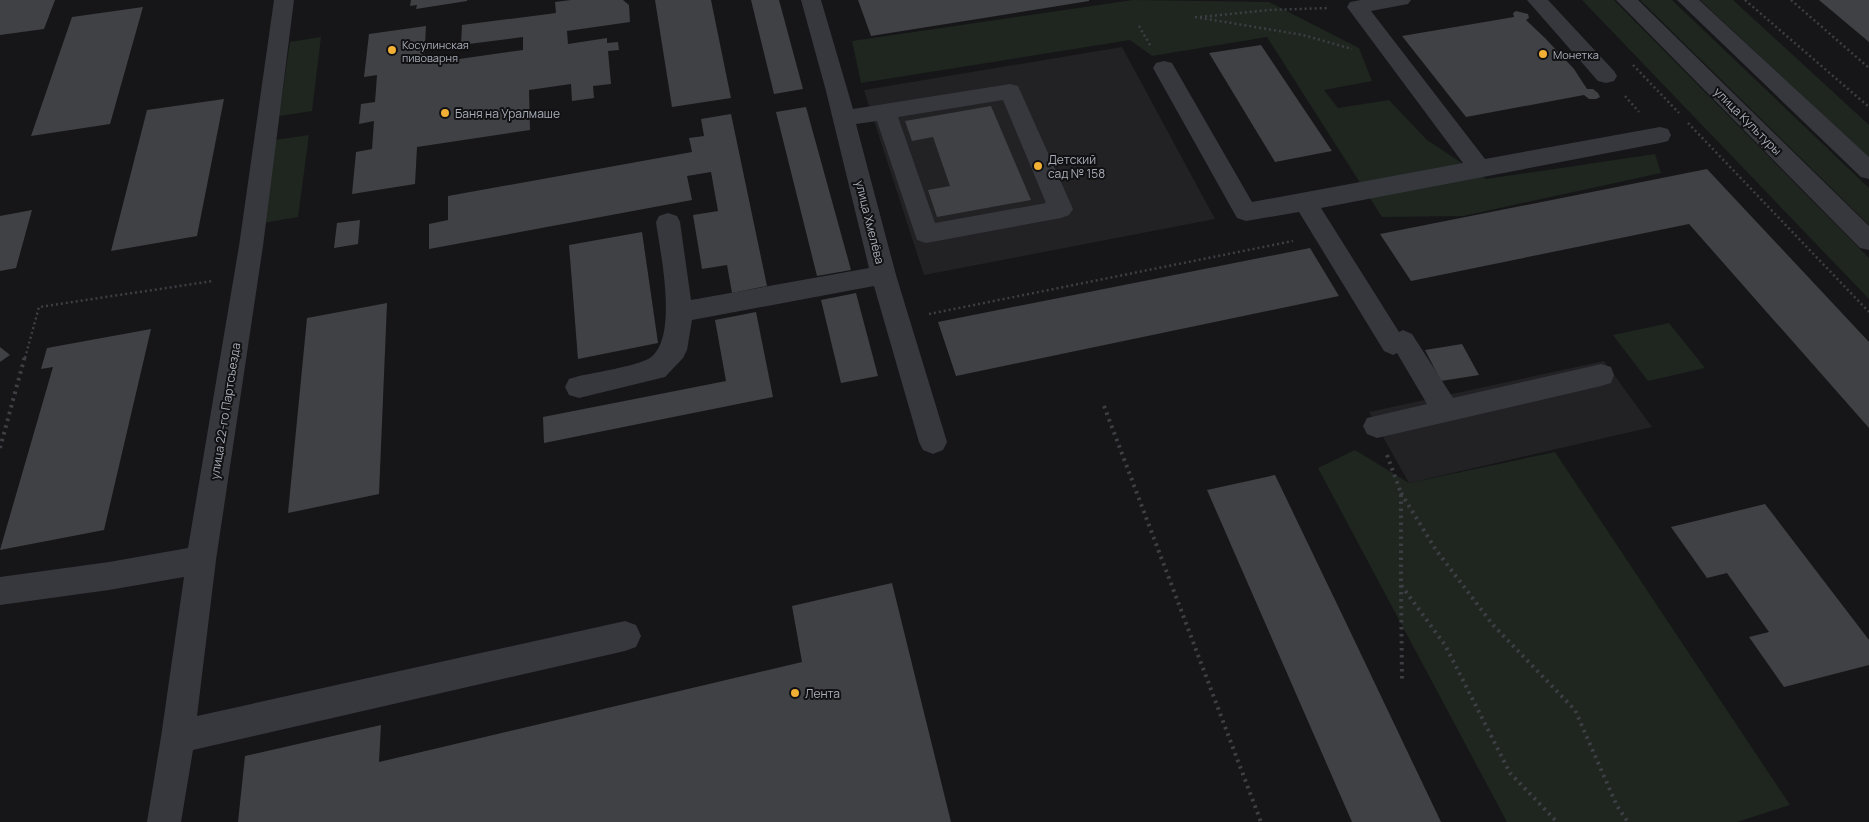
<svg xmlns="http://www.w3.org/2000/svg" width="1869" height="822" viewBox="0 0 1869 822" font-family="Manrope,sans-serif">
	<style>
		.built { fill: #222225 }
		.green { fill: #1e261f }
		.building { fill: #404145 }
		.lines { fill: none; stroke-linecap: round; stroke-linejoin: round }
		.path-far1 { stroke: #3d3f44; stroke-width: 2.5; stroke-dasharray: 2 3; stroke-linecap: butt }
		.path { stroke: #3d3f44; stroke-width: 4; stroke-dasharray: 2.5 4.5; stroke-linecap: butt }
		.minor { fill: #37383d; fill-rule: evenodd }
		.poi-dot { fill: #f2b134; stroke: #111113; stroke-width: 2 }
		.labels { text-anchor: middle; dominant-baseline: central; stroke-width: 4; stroke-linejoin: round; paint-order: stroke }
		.far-poi-label { font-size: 11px; fill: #a8adb8; stroke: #111113; text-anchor: start }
		.poi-label { font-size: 12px; fill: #a8adb8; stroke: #111113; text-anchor: start }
		.street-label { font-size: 12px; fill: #a8adb8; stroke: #111113 }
	</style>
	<rect width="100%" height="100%" fill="#161618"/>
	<g class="built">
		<path d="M1122,47L1215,219L924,275L864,90Z"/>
		<path d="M1604,361L1652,427L1409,483L1369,412Z"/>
	</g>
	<g class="green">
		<path d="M1133,0L1269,2L1359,48L1372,81L1324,90L1338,108L1389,100L1427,140L1486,179L1655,154L1661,173L1463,216L1382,217L1267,37L1152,56L1130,40L861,83L852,41Z"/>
		<path d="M1582,0H1614L1869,258V299Z"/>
		<path d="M1640,0H1672L1869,188V225Z"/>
		<path d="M1700,0H1733L1869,125V158Z"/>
		<path d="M321,37L312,111L279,116L290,42Z"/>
		<path d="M309,135L298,217L263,223L275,140Z"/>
		<path d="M1669,323L1705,368L1648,381L1613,335Z"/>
		<path d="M1355,450L1409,483L1555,452L1790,805L1737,822H1507L1318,468Z"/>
	</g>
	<g class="building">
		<path d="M0,0H55L44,29L0,35Z"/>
		<path d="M411,0H467V1L416,9L417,5L410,6Z"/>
		<path d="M571,0H623L629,5L630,22L567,31L568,44L607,38V43L618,42L619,50L608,51L611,84L593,86L594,98L572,101L571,84L529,90L530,130L417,147L415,184L352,194L356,152L372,149L374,121L359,124L361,104L375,102L377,75L364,77L369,34L426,26L424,64L523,50V37L461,45L462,25L556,13L555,2Z"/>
		<path d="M655,0H711L731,98L672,107Z"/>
		<path d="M751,0H779L803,89L774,94Z"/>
		<path d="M858,0H1089V1L871,36Z"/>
		<path d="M1819,0H1869V42Z"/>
		<path d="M143,7L110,124L31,136L72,17Z"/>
		<path d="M1516,11L1528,14L1529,18L1526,20L1545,38L1574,69L1587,89H1593L1598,93L1600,97L1596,99H1589L1584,95L1466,117L1402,36L1514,17L1513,13Z"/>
		<path d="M1261,45L1332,151L1275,162L1209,53Z"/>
		<path d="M224,99L197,236L111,251L147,110Z"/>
		<path d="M991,106L1031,200L937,217L928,190L950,186L933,137L912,141L905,121Z"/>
		<path d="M806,107L851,270L817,276L776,112Z"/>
		<path d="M731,114L767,286L732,293L727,265L702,269L693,215L718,211L711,172L687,176L692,200L429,249V224L448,220V196L692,152L689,138L704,136L701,119Z"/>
		<path d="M1707,169L1869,342V428L1689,224L1411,281L1380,234Z"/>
		<path d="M32,210L16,268L0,271V216Z"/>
		<path d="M360,220L358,244L334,248L337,223Z"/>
		<path d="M642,232L658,343L578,359L569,245Z"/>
		<path d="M1310,248L1339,296L956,376L938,322Z"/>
		<path d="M856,293L878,376L841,383L821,300Z"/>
		<path d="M387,303L379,494L288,513L307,318Z"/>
		<path d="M756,312L773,397L544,443L543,417L726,381L715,320Z"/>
		<path d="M151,329L104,530L0,550L53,367L41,369L47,348Z"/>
		<path d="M1462,344L1479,375L1441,381L1425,350Z"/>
		<path d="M0,347L10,355L0,362Z"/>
		<path d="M1275,475L1349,629L1441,822H1352L1207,490Z"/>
		<path d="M1765,504L1869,640V665L1784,687L1749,637L1769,632L1727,573L1707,578L1671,527Z"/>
		<path d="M892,583L951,822H238L245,756L381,725L379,762L802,662L792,606Z"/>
	</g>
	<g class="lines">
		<g class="path-far1">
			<path d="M1745,0L1869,107"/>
			<path d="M1791,0L1869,68"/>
			<path d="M1195,17L1303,35L1352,49"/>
			<path d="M1200,17L1270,10L1329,8"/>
			<path d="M1139,26L1150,45"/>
			<path d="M1633,65L1679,113"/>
			<path d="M1625,96L1639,112"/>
			<path d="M1688,123L1869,312"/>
			<path d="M929,314L1293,241"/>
			<path d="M25,358L39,307L213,281"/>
		</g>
		<g class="path">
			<path d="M1104,406L1261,822"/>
			<path d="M0,448L25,356"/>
			<path d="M1387,455L1401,493V585L1445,645L1510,773L1557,822"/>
			<path d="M1401,493L1436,550L1493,625L1575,710L1617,806L1628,822"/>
			<path d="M1401,585L1402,682"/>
		</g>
		<g class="minor">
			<path d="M274,0H294L263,246L216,560L197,716L625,621L636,625L641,636L636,647L625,651L193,750L181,822H147L161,737L184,577L109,590L0,605V577L109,562L188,548L239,246Z"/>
			<path d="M801,0H821L853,109L1010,84L1018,86L1073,209L1069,215L1061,218L926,243L917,240L877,121L856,124L896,275L947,442L943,450L933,454L923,450L919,442L874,286L692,320L687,350L683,358L665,377L579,398L569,395L565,387L569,379L579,376C598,372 630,367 646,360C681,345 660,252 656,222L659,216L668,213L677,216L680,222L691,300L869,268L826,91ZM1003,100L1046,203L935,223L898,117Z"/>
			<path d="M1411,0L1408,4L1371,11L1485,159L1660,127L1668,129L1671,135L1668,141L1660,143L1321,208L1399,332L1403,330L1412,334L1453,398L1601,364L1611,367L1614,375L1611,383L1601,386L1377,438L1367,434L1363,426L1367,418L1427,404L1397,353L1393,355L1384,351L1299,212L1246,221L1237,218L1153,68L1156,63L1164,61L1172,63L1252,202L1463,163L1347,7L1350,2L1361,0Z"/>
			<path d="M1527,0H1548L1614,71L1617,76L1614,81L1606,83L1598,81Z"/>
			<path d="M1616,0H1638L1869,226V250L1860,248Z"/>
			<path d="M1677,0H1699L1869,157V179L1861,177Z"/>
		</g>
	</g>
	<g class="poi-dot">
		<circle cx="392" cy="50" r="5"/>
		<circle cx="1543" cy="54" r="5"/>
		<circle cx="445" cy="113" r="5"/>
		<circle cx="1038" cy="166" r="5"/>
		<circle cx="795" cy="693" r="5"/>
	</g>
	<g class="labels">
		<g class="far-poi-label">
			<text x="402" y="44">Косулинская<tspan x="402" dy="13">пивоварня</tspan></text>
			<text x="1553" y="54">Монетка</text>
		</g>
		<g class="poi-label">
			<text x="455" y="113">Баня на Уралмаше</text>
			<text x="1048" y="159">Детский<tspan x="1048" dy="14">сад № 158</tspan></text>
			<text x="805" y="693">Лента</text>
		</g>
		<g class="street-label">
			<text transform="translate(1748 121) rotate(45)">улица Культуры</text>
			<text transform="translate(870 222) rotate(76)">улица Хмелёва</text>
			<text transform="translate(225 411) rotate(-81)">улица 22-го Партсъезда</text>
		</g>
	</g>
</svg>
